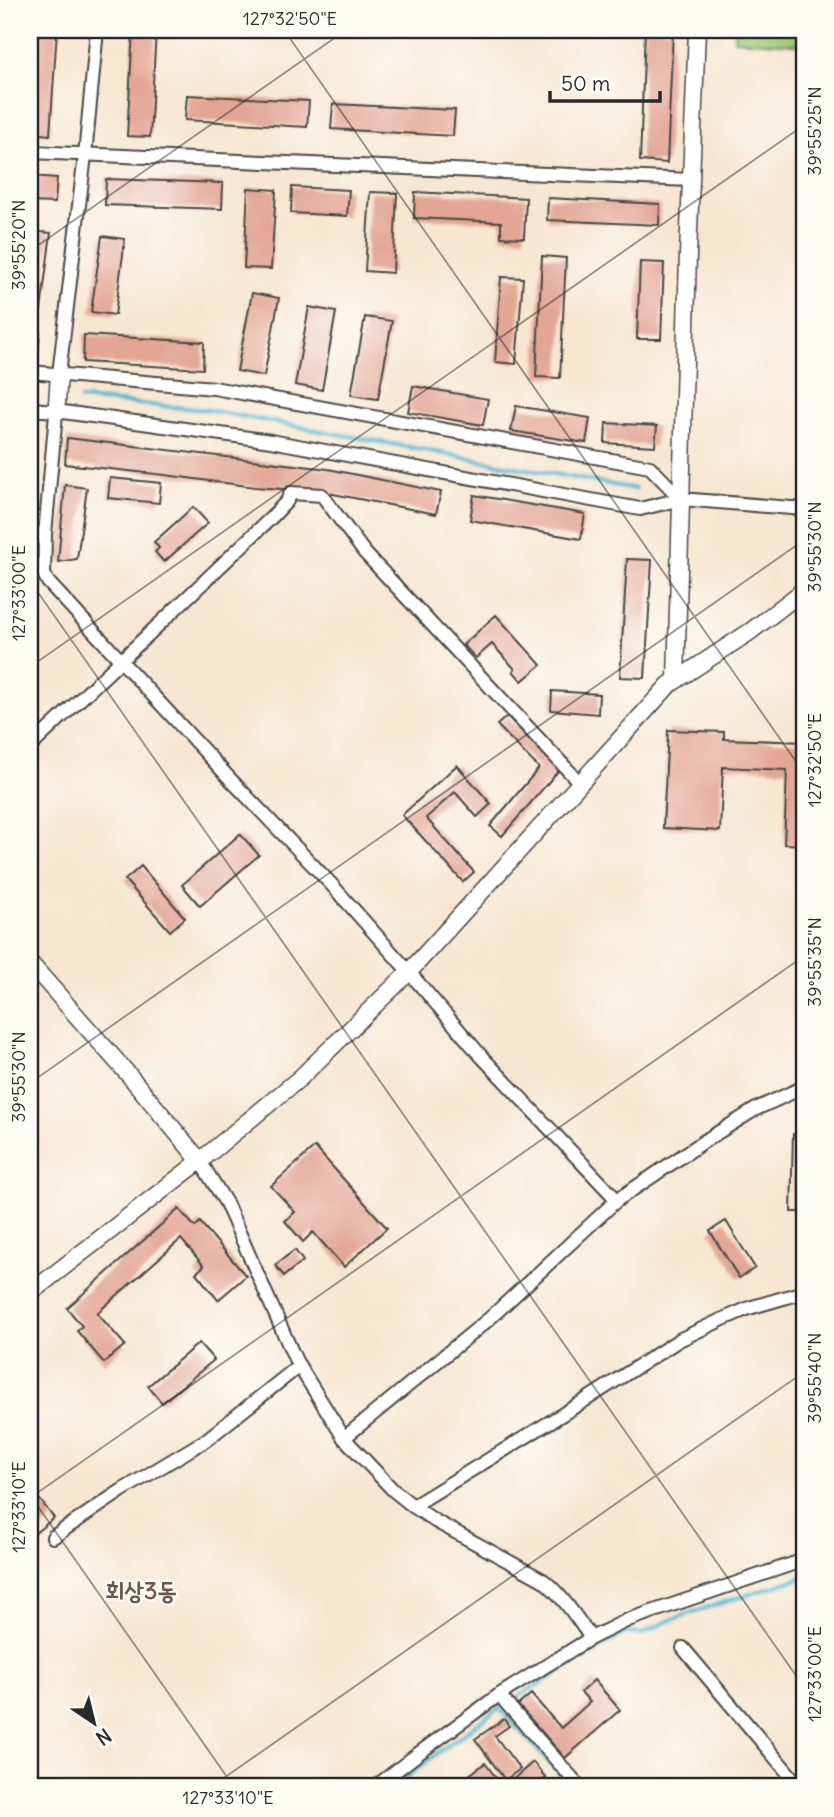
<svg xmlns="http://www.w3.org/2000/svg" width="834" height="1817" viewBox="0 0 834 1817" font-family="Delius,'Poor Story',sans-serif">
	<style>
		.green { fill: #97c472; stroke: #61784e; stroke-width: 2 }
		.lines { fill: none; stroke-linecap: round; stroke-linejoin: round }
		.stream { stroke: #4cb3cb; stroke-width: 4.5 }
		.building { fill: #e3a695 }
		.street-casing { stroke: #4a4744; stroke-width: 16 }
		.secondary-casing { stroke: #4a4744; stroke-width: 19 }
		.street { stroke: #fff; stroke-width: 12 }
		.secondary { stroke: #fff; stroke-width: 16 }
		.ticks { fill: none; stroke: #2b2b2b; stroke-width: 2; stroke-opacity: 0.45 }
		.labels { text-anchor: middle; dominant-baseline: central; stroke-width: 5; stroke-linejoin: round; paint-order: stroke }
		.neighbourhood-label { font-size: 24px; font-weight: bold; fill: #6b5650; stroke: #fdfcf7 }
		.neatline { fill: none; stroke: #2b2b2b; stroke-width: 2.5 }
		.ticks-label { font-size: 18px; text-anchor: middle; fill: #2b2b2b }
	</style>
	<rect width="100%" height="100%" fill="#fdfcf7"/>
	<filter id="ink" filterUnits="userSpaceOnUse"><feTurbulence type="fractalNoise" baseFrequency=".0143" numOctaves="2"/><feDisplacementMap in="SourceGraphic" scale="14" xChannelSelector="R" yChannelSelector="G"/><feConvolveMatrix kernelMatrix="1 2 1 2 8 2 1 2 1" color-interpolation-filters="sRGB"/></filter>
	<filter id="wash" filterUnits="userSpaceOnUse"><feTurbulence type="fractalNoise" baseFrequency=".00686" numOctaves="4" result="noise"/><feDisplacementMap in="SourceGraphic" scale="28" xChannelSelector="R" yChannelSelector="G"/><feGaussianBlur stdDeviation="1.57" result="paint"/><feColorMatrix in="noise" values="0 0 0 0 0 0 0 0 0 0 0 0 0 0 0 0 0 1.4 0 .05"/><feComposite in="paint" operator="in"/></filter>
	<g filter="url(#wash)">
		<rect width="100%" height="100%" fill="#f7e6d1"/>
		<path class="green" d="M735,30H804V45L734,40Z"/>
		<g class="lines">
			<g class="stream">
				<path d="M81,399L208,410L635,489"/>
				<path d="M517,1697L625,1633L642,1634L668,1621L693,1612L804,1577"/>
				<path d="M394,1787L440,1751L499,1708L572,1787"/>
			</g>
		</g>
		<g id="blocks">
			<g class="building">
				<path d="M34,30H57L50,135L30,133V88Z"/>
				<path d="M133,30H156L150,137L127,136Z"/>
				<path d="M645,30H673L667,163L640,161Z"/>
				<path d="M187,95L309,101L307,127L185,120Z"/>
				<path d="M333,104L455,110L453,136L331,129Z"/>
				<path d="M30,176L57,178L55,203L30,202Z"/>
				<path d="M106,179L223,183L222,209L105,205Z"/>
				<path d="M292,187L349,190L347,216L291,213Z"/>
				<path d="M248,188L276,190L271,269L244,268Z"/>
				<path d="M370,192L397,193L393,273L365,271Z"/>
				<path d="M415,192L526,198L524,238L501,237V222L414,218Z"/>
				<path d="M548,198L660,204L659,225L547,220Z"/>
				<path d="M30,231L51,233L41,310L30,308Z"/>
				<path d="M102,236L125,239L115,315L91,312Z"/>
				<path d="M542,256L566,258L560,378L536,377Z"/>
				<path d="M640,262L664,263L661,339H637Z"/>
				<path d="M501,277L523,278L516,364L495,362Z"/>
				<path d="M252,293L279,298L264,376L237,371Z"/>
				<path d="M309,307L336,312L322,390L295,385Z"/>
				<path d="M365,317L392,321L378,399L351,395Z"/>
				<path d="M30,331L40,332L38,357L30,356Z"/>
				<path d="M84,335L204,342L203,369L83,362Z"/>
				<path d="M413,386L488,399L483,425L408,412Z"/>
				<path d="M516,406L590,418L586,443L511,431Z"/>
				<path d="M606,423L657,426L655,446L605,443Z"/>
				<path d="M67,438L328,469L441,492L436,514L323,492L255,487L165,475L65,464Z"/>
				<path d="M110,478L161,483L159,503L108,498Z"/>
				<path d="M65,485L87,488L77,559L58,562Z"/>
				<path d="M474,495L585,514L581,539L470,520Z"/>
				<path d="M193,507L208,523L164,562L155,552L159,548L154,542Z"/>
				<path d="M627,559L652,560L645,678L620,677Z"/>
				<path d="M496,615L541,665L522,681L513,671L515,669L492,644L476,658L463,645Z"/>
				<path d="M552,691L599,694L598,714L551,710Z"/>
				<path d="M507,716L559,770L502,836L490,826L539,768L497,725Z"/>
				<path d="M668,730L724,732V739L804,742V845L784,844L787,770L723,767L720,831L663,828Z"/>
				<path d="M457,765L491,804L477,817L455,792L426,818L474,872L463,882L402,815Z"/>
				<path d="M240,834L259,855L200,906L182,885Z"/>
				<path d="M141,866L185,918L170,931L125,880Z"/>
				<path d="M793,1134H804V1212H791Z"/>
				<path d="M315,1147L387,1228L344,1267L313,1232L303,1242L285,1221L295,1212L271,1186Z"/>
				<path d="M179,1209L195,1227L200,1222L246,1276L218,1300L196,1273L204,1266L181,1239L97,1313L125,1345L104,1363L77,1331L82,1326L67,1308Z"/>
				<path d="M726,1221L755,1268L739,1278L710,1231Z"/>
				<path d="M295,1250L303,1261L284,1276L275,1265Z"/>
				<path d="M199,1343L214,1360L162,1403L148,1386Z"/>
				<path d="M30,1487L54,1518L30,1537Z"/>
				<path d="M594,1680L620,1710L565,1758L518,1705L531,1694L561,1728L590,1702L581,1692Z"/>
				<path d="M504,1719L509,1726L495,1736L520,1769L505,1780L475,1739Z"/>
				<path d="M533,1762L546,1778L536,1787H504Z"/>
				<path d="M485,1763L499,1782L492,1787H469L463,1780Z"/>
			</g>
		</g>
	</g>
	<g filter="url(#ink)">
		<use href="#blocks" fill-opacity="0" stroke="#4a4744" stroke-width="2"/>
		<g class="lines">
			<g class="street-casing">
				<g id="street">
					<path d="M30,152L691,180"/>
					<path d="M30,372L214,388L650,467L681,499"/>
					<path d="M59,374L85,155L97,30"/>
					<path d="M57,403L45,534L44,574L48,582L232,781L331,884L409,972L482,1057L617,1200"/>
					<path d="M30,409L56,411L271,441L640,509L681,499L804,509"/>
					<path d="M30,533L45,534"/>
					<path d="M30,747L272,517L287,501L291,493L322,495L364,552L580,783"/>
					<path d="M200,1161L226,1203L296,1361L344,1438L393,1490L413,1506L435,1521L543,1580C563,1596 576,1617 591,1638"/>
					<path d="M344,1438L489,1319L617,1200L706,1140L756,1109L804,1087"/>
					<path d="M413,1506L584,1401L679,1340L721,1320L749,1308L804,1292"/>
					<path d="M53,1537L121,1491L206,1440L299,1366"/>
					<path d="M683,1648L800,1787"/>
					<path d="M499,1695L580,1787"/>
					<path d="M375,1787L419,1753L499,1695L591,1638L628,1620L804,1560"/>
				</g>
			</g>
			<g class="secondary-casing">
				<g id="secondary">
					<path d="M57,403L59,374"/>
					<path d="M676,679L688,255L697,30"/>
					<path d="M30,963L128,1074L200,1161"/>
					<path d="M30,1293L200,1161L300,1078L409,972L669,685L751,631L804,590"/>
				</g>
			</g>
			<use href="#street" class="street"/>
			<use href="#secondary" class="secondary"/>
		</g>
	</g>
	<path class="ticks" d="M284,30L804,773M30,251L346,30M30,581L804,1687M30,667L804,125M30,1083L804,540M30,1495L234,1787M30,1498L804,956M211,1787L804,1372"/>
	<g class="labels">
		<g class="neighbourhood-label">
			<text x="141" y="1590">회상3동</text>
		</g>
	</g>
	<rect width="834" height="1817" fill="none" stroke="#fdfcf7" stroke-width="77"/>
	<g transform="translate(94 1723) rotate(145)" stroke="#fdfcf7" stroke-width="5" paint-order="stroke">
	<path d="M0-5L12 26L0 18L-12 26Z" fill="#2b2b2b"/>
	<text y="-10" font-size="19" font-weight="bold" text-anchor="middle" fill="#2b2b2b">N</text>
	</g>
	<path d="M550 91v10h110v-10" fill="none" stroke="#2b2b2b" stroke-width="3.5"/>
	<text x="561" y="91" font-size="21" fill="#2b2b2b" stroke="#fdfcf7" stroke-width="5" paint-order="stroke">50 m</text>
	<rect x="38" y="38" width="758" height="1740" class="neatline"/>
	<g class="ticks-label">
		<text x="290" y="25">127°32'50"E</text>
		<text transform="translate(815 131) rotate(-90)" y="6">39°55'25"N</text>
		<text transform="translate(19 245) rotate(-90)" y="6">39°55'20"N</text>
		<text transform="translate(815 547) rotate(-90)" y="6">39°55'30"N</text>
		<text transform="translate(19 593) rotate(-90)" y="6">127°33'00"E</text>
		<text transform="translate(815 760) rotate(-90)" y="6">127°32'50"E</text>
		<text transform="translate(815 962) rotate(-90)" y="6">39°55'35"N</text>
		<text transform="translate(19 1077) rotate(-90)" y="6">39°55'30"N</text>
		<text transform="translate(815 1378) rotate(-90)" y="6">39°55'40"N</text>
		<text transform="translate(19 1507) rotate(-90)" y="6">127°33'10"E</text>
		<text transform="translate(815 1674) rotate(-90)" y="6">127°33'00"E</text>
		<text x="228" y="1804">127°33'10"E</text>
	</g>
</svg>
